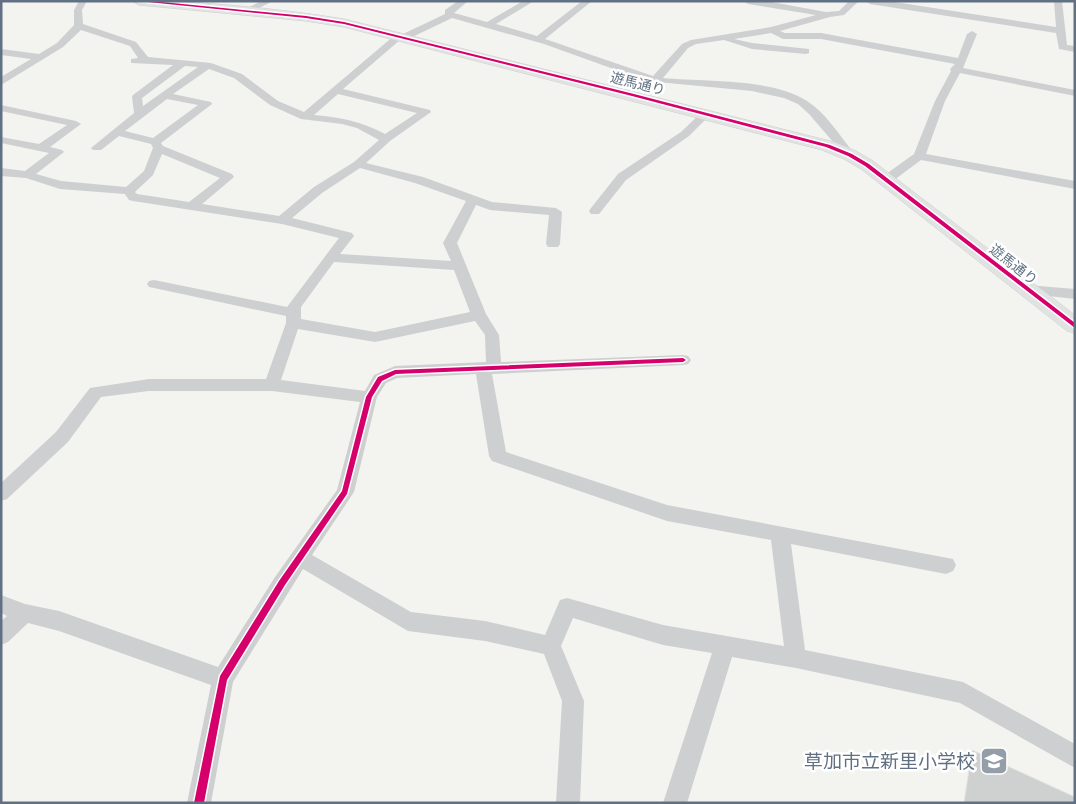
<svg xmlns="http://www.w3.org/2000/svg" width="1076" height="804" viewBox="0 0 1076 804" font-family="'Open Sans','Noto Sans JP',sans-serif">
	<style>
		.building { fill: #cfd0d0; stroke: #e2e2e0 }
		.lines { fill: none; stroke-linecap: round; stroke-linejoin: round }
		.secondary-casing { stroke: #ced0d0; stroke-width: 1 }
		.street { fill: #cecfd0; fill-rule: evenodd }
		.secondary { fill: #e1e2e2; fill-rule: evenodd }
		.cycleway-casing { stroke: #fff; stroke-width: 3 }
		.cycleway { fill: #d6006c; fill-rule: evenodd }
		.labels { text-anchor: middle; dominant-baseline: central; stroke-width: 5; stroke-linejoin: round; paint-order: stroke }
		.far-street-label { font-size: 14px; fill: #617183; stroke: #fff }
		.near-poi-label { font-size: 19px; fill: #617183; stroke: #fff; text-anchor: end }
	</style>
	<rect width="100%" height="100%" fill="#f3f3f0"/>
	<path class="building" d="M972,750L1075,797V803H964Z"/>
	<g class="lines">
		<g class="secondary-casing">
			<path id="secondary" d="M133,1C203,1 274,8 344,19L834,142L856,151L873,161L1075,315V333L1067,331L861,169L844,159L822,150L344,27L306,21L139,5Z"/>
		</g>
		<g class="street">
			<path d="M79,1H87L82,10L83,24L136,42L148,57L211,63L242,74L278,101L304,112L395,35H401L445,14V10L458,1H468L454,13L487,22L523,1H534L496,24L537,36L582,1H592L545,39L653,76L682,44L691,40L771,27L816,15L748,4L744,1H766L826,12L839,11L849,1H859L844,15L830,17L780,31L785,33H821L958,58L967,34L972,31L977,34L963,68L1075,90V96L960,73L945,101L926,154L1075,181V189L921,160L890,183H882L880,180L882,177L914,154L935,101L951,71L950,69L955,64L821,39H783L771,33L734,39L752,43L809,49V53L806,54L752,49L724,40L696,44L688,48L663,78C704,82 772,78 807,101C826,113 840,136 854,153L856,155L854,157H846L809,114L798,104L784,98L752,91L647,81L544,44L452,18L406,40H400L343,89L430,110L431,112L390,141L366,163L423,177L492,202L556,208L562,212L560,244L558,247H548L546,244L549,215L490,210L476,205L457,243L486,314L499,335L501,362L683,355L688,356L691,360L688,364L683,365L492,374L506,452L667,505L953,559L956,565L953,571L946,574L791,544L805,650L963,682L1075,744V768L960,703L796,668L732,657L687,803H663L712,653L663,645L573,618L561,646L584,701L580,803H556L562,701L544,654L485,641L408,631L303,569L233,682L211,803H187L211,685L59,631L28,623L8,642L1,645V621L7,616L1,613V595L25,604L59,611L218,667L275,577L337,490L360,402L272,391H149L101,397L68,442L7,499L1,501V483L56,432L90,388L149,379H266L286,323V316L154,288L149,287L147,284L149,281L154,280L287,307L339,238L282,224L133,201L129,200L125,194L60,189L26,178L1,176V168L25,171L49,153L1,143V137L39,144L67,125L1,111V105L76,121L81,124L50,147L62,150L64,152L36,174L61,181L126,187L144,171L153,148L151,144L119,136L101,150H93L91,148L134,113L132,97L133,95L173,65L131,63V59L138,58L130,46L81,30L63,47L1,85V77L31,59L1,55V49L39,54L57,43L74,25V10ZM185,66L198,67L143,106L142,98ZM209,69L234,78L270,105L301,119L342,124L357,128L379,140L354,162L314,187L279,216L202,204L234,177L232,174L163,146L161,143L212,104L211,102L173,94ZM338,94L417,113L385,134C362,122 341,117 314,115ZM167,99L198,105L153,138L125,131ZM162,154L220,178L189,202L137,194L135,192L153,175ZM360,168L415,183L466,201L443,243L451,261L340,254L354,236L352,233L292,218L322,193ZM334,262L454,270L470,312L375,332L301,319V307ZM475,321L485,335L486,362L395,366L374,375L365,391L281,380L298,329L375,342ZM476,374L489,456L492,461L667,521L771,540L784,646L663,625L567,598L560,600L545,635L485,621L411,612L312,555L354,492L377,397L386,383L397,378Z"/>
			<path d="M261,1H273L249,13L246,14L242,11Z"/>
			<path d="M866,1H888L1056,27L1054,1H1062L1067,45L1075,46V52L1059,49L1056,33L870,4Z"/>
			<path d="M706,111L711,114L689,136L626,180L599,214H591L589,211L591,208L618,174L681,132L702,112Z"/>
			<path d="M1027,285L1075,289V299L1022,293L1020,290L1022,287Z"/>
		</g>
		<use href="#secondary" class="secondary"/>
		<g class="cycleway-casing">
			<g id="cycleway">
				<path d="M138,1H152L306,16L344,22L634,94L830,145L852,154L869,164L1075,323V328L865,166L848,156L826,147L632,96L344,24L306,18Z"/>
				<path d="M683,358L686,360L683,362L396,374L382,381L372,397L347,494L285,585L227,680L204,803H194L220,676L279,581L342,491L366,397L378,377L395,370Z"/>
			</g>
		</g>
		<use href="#cycleway" class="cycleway"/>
	</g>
	<defs>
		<g id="school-square" transform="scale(1.4375)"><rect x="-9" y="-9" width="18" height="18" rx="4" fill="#949ea9" stroke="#fff"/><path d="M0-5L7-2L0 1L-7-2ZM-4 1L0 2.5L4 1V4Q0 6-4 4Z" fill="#fff"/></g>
	</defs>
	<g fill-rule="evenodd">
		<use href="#school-square" x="994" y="761"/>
	</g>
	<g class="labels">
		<g class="far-street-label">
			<text transform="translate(638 83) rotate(14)">遊馬通り</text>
			<text transform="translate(1014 264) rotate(38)">遊馬通り</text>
		</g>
		<g class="near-poi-label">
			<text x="975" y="761">草加市立新里小学校</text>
		</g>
	</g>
	<rect width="1076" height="804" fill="none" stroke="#617183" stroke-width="5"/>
</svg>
